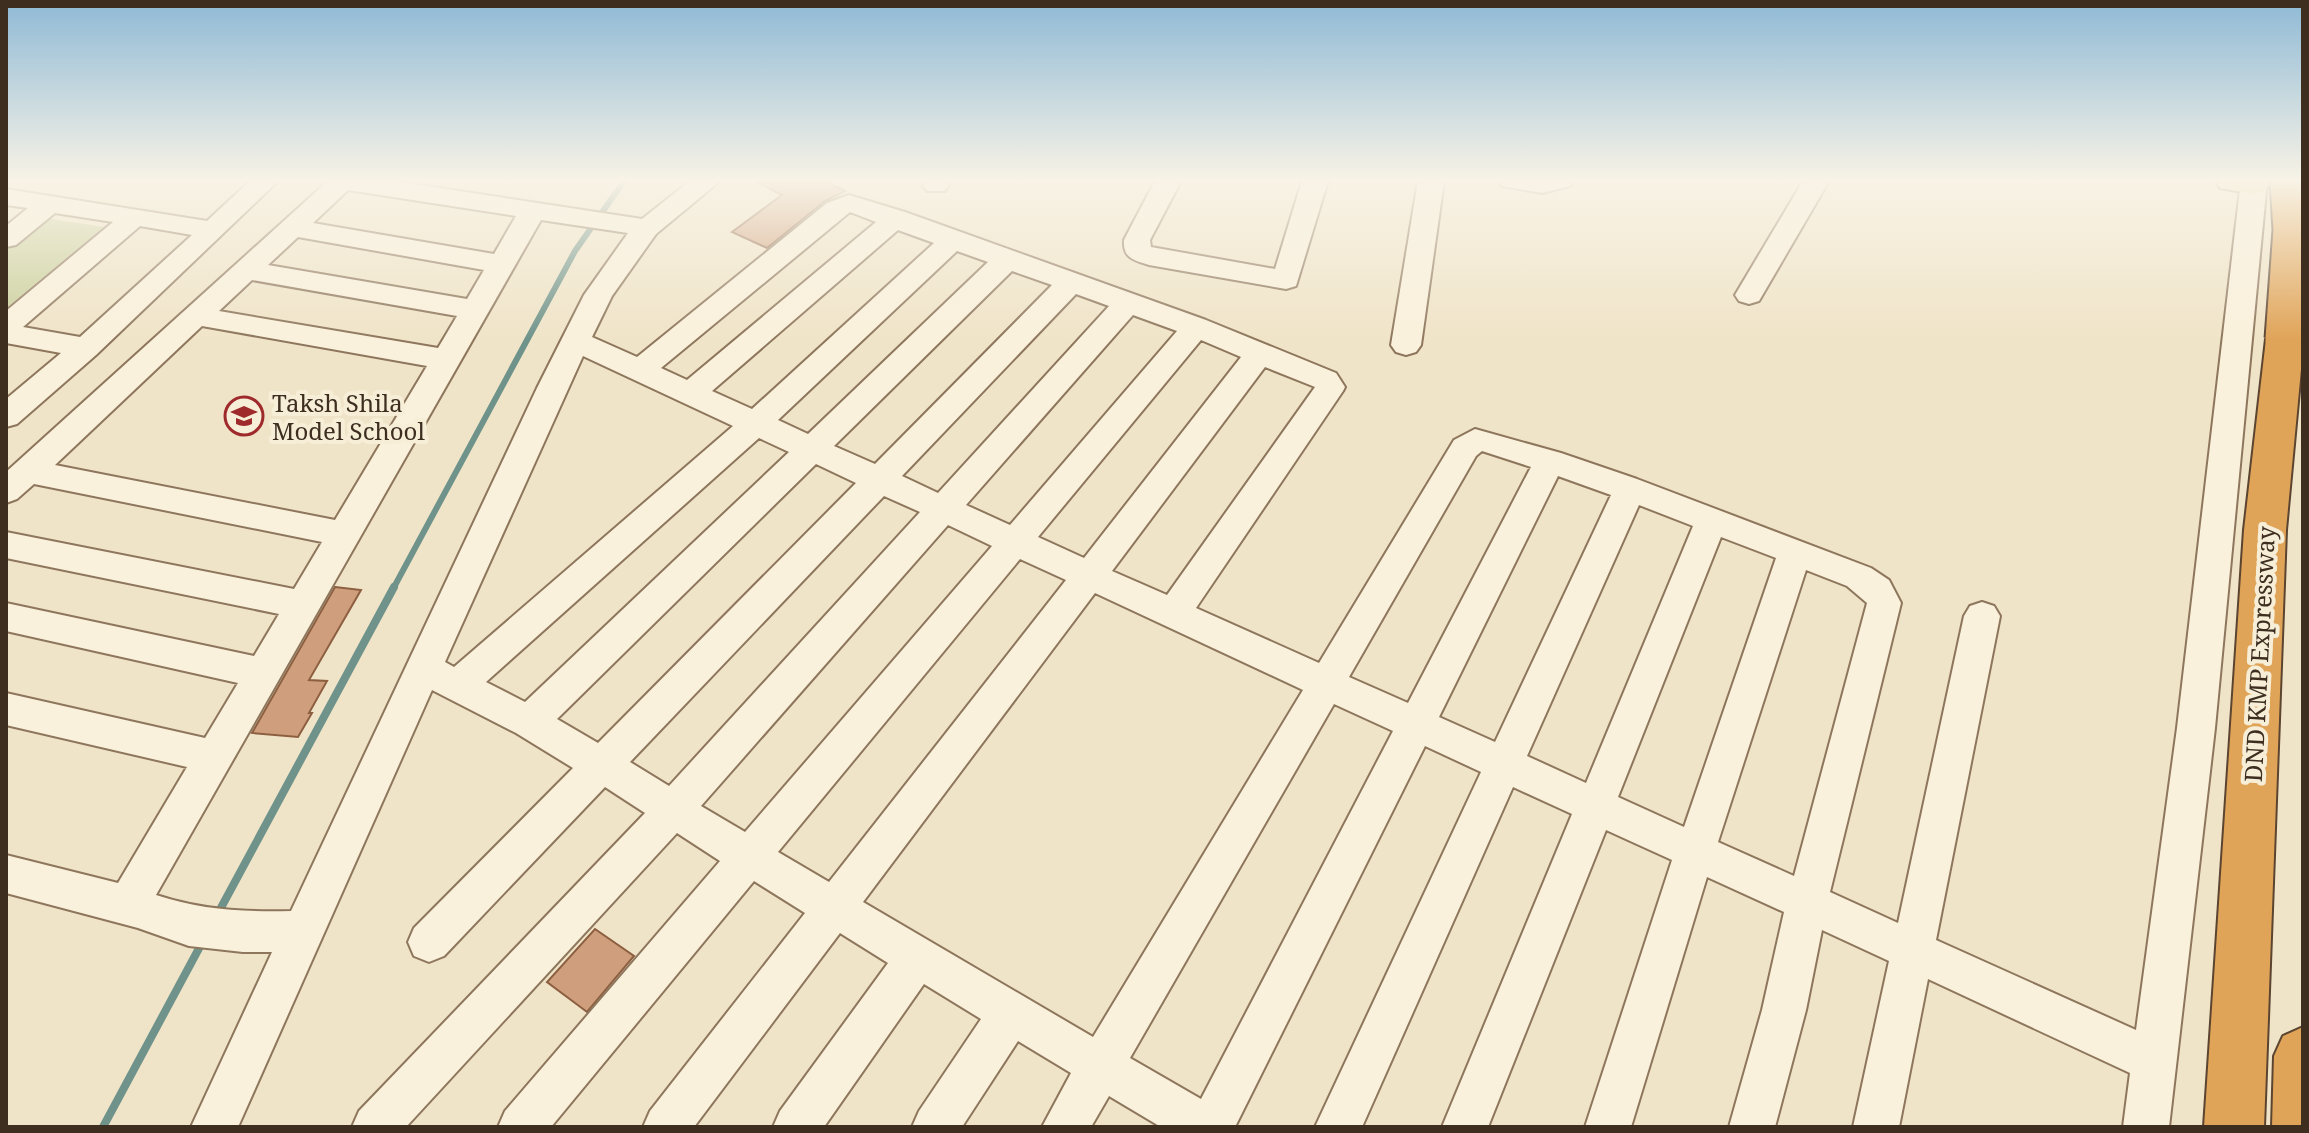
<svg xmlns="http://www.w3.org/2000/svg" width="2309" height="1133" viewBox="0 0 2309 1133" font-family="'Noto Serif',serif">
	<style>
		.green { fill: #c9cf9b }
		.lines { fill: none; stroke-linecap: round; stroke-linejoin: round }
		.stream-far1 { stroke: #6f938a; stroke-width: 6 }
		.stream { stroke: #6f938a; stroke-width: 8 }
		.building { fill: #cf9f7d; stroke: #8d5f41; stroke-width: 2 }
		.minor-casing { stroke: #8d765c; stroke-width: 4 }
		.major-casing { stroke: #5b4430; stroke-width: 4 }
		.highway-casing { stroke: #5b4430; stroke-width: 4 }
		.minor { fill: #faf1dc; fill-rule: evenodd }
		.major { fill: #f3d9a0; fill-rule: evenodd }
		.highway { fill: #e0a458; fill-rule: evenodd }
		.highway-bridge-casing { stroke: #5b4430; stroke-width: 43; stroke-linecap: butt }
		.highway-bridge { stroke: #e0a458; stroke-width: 39 }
		.labels { text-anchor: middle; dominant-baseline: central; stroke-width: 8; stroke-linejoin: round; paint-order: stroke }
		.poi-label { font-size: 24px; fill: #3d2e20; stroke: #f7eed8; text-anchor: start }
		.street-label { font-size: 24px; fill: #3d2e20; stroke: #f7eed8 }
	</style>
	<rect width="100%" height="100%" fill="#f0e4c8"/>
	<path class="green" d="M38,217L104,227L6,308V241Z"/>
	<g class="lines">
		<path class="stream-far1" d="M393,589L575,251L624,181"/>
		<g class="stream">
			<path d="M216,917L394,587"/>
			<path d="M103,1127L204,939"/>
		</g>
	</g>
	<g class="building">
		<path d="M755,181H825L845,191L825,201L767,248L732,232L782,195Z"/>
		<path d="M335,587L361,590L309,680L327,681L309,713H312L298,737L252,733Z"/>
		<path d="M595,929L634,956L587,1012L547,982Z"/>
	</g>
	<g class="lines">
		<g class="minor-casing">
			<g id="minor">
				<path d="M250,181H278L96,355L17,424L6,427V399L61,353L6,343V311L113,222L55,213L16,245L6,247V226L28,208L6,205V189L207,221ZM140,226L192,235L80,337L23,327Z"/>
				<path d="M328,181H394L642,219L690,181H720L656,234L612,296L592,337L637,357L827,203L849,195L905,212L1206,320L1336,373L1345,387L1343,391L1196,608L1319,663L1454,440L1475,429L1561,453L1637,479L1871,568L1889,580L1901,603L1830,892L1898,923L1964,616L1970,606L1982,602L1994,606L2000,616L1936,940L2136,1030L2177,728L2241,181H2267L2215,728L2169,1127H2123L2130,1073L1928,979L1899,1127H1853L1889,961L1822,930L1806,1010L1775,1127H1729L1762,1010L1784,912L1707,877L1631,1127H1585L1672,860L1606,830L1488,1127H1442L1572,814L1513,787L1362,1127H1315L1481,772L1425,746L1235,1127H1161L1109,1096L1091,1127H1042L1071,1073L1018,1041L962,1127H912L919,1111L981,1019L924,984L824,1127H773L780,1111L888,963L840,933L694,1127H643L650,1111L805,913L754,881L551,1127H498L505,1111L720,861L677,833L406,1127H352L359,1111L645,813L605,787L444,956L429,962L414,956L408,942L414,928L573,768L516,733L432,690L238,1127H191L272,952H243L189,946L138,928L6,893V855L118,883L187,767L6,725V693L205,738L238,683L6,631V603L254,656L279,614L6,558V532L294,589L322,542L34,484L17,499L6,503V472ZM348,190L516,216L494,254L313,223ZM850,212L876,222L687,380L661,368ZM541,220L628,233L584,295L537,388L291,911C244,912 201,910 156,895ZM898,230L934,243L752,409L712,391ZM298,237L484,270L467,299L268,265ZM957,251L988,262L808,434L778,420ZM1012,271L1052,285L875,464L834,446ZM252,280L457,316L438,348L219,311ZM1076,294L1109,306L938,493L902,476ZM1133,315L1177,331L1010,525L966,505ZM202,326L427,366L335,520L55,465ZM1201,340L1241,357L1084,558L1038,537ZM583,356L733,426L454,667L445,662ZM1265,367L1315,387L1167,595L1112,571ZM759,438L789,452L525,702L486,682ZM1482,451L1531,467L1408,703L1349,677L1476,456ZM816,464L856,483L598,743L557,719ZM1558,476L1611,495L1495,742L1439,717ZM884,496L920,512L669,786L630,762ZM1639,505L1693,526L1586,783L1527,756ZM948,525L992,546L745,832L701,806ZM1721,537L1776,558L1684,827L1618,797ZM1020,559L1066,580L829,882L778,852ZM1806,570L1847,586L1867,603L1794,876L1718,842ZM1095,593L1303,690L1093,1037L863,902ZM1334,704L1393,731L1201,1099L1130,1058Z"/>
				<path d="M925,181H951L945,191H927L923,186Z"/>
				<path d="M1155,181H1181L1150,240L1151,247L1275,269L1302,181H1328L1296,286L1286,289L1149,265C1133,260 1123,258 1124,240Z"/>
				<path d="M1418,181H1444L1421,345L1416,352L1406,355L1396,352L1391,345Z"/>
				<path d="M1498,181H1574L1570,186L1542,193L1502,186Z"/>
				<path d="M1803,181H1829L1759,301L1749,304L1739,301L1735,295Z"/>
			</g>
		</g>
		<g class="major-casing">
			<path id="major" d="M2216,181H2268L2270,184L2265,191L2253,194L2220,188Z"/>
		</g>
		<g class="highway-casing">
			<g id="highway">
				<path d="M2285,326L2298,330L2303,338V348L2286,530L2264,1127H2204L2244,530L2266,339L2272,330Z"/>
				<path d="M2303,1027V1127H2272L2274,1056L2283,1036Z"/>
			</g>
		</g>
		<use href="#minor" class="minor"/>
		<use href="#major" class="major"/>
		<use href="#highway" class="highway"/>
		<g class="highway-bridge-casing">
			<path id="highway-bridge" d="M2285,339L2293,230L2290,181"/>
		</g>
		<use href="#highway-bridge" class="highway-bridge"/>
	</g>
	<linearGradient id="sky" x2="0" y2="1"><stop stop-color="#8fbad6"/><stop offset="0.53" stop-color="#f8f3e6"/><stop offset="1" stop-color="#f8f3e6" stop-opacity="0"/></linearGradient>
	<rect width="2309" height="340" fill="url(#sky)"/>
	<defs>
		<g id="school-ring" transform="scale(2)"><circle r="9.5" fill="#f7eed8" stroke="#9e2a2b" stroke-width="1.5"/><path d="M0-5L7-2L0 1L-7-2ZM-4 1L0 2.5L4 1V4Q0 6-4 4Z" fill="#9e2a2b"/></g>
	</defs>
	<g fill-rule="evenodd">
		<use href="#school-ring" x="244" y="416"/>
	</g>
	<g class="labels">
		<g class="poi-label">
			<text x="272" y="402">Taksh Shila<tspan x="272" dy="28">Model School</tspan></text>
		</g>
		<g class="street-label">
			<text transform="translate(2259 654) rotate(-87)">DND KMP Expressway</text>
		</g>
	</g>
	<rect width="2309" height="1133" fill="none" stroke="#3d2e20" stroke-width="16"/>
</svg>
